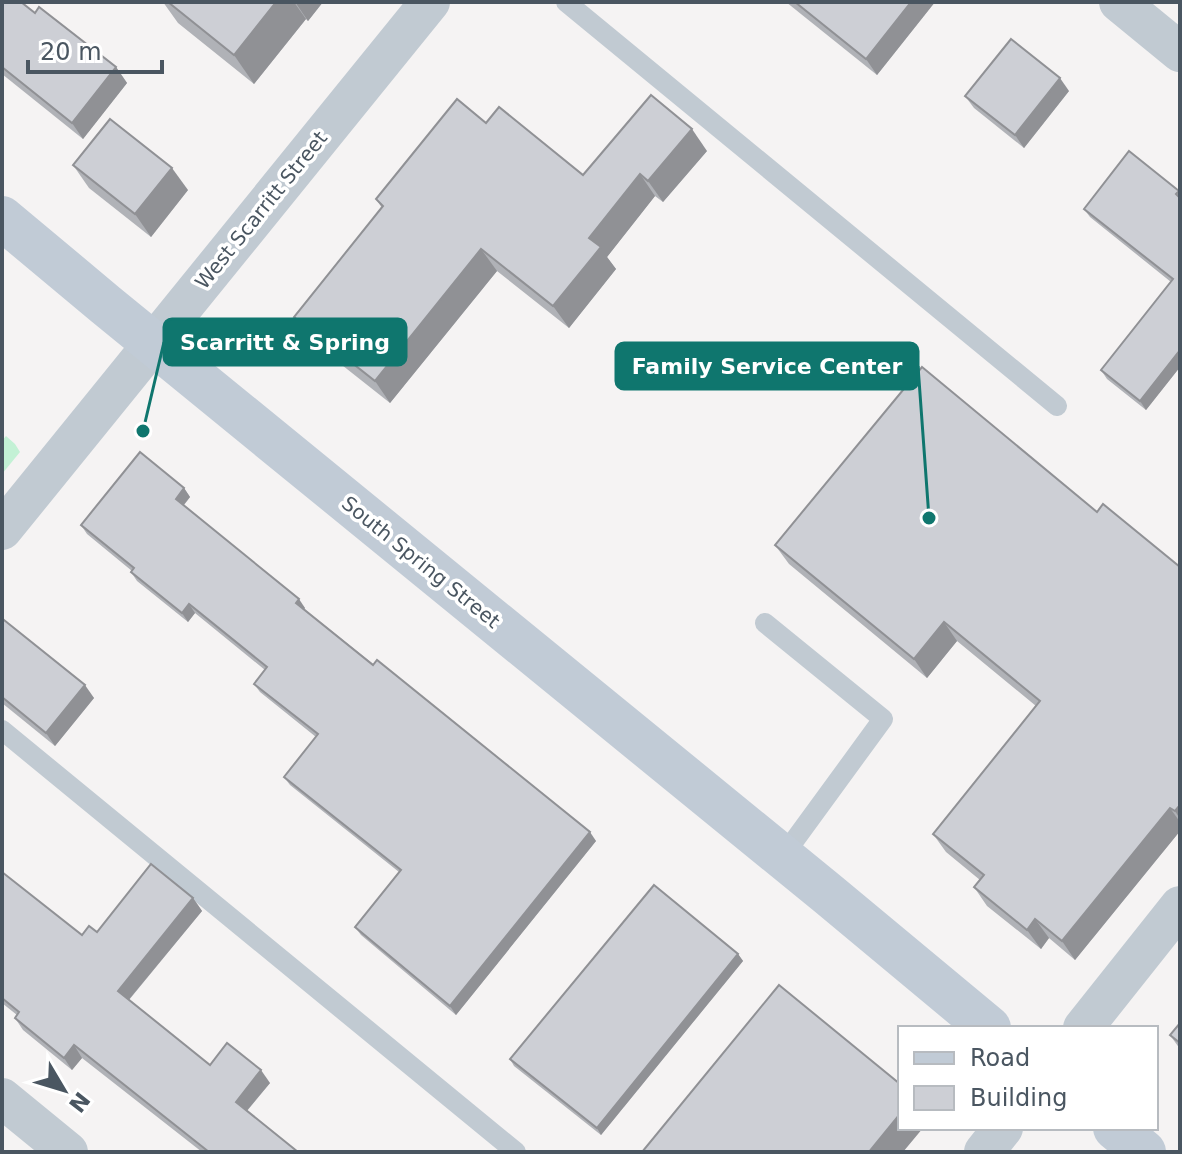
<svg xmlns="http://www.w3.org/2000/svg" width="1182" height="1154" viewBox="0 0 1182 1154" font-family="'DejaVu Sans',sans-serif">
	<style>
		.green { fill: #c3f1d5 }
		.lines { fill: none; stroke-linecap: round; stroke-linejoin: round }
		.lane { stroke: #c1cad2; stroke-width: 20 }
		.street { stroke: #c1cad2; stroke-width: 40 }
		.secondary { stroke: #c1cbd6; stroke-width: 44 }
		.wall { fill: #b0b2b7 }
		.shaded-wall { fill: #909195 }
		.building { fill: #cdcfd5; stroke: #909195; stroke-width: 2 }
		.labels { text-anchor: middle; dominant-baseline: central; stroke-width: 7; stroke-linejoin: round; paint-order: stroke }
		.street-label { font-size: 20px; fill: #4a5661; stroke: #fff }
		.leader { fill: none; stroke: #0f766e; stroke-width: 3 }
		.callout-dot { fill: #0f766e; stroke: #fff; stroke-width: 3 }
		.callout { fill: #0f766e; stroke: #0f766e; stroke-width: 3 }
		.callout-label { font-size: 22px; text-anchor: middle; font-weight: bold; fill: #fff }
	</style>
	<rect width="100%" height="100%" fill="#f5f3f3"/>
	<path class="green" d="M6,436L15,444L20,452L2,474V441Z"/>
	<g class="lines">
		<g class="lane">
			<path d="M566,2L1057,406"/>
			<path d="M765,623L883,719L783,856"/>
			<path d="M2,730L516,1152"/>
		</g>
		<g class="street">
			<path d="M1119,2L1180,52"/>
			<path d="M2,530L430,2"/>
			<path d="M1083,1028L1180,906"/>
			<path d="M2,1098L68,1152"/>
			<path d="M984,1152L1003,1128"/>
		</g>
		<g class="secondary">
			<path d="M2,218L106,305L828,894L989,1028"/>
			<path d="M1115,1128L1144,1152"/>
		</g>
	</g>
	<g class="wall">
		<path d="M2,2L35,13L116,67L127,83L83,139L2,74Z"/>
		<path d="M163,2H323L308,21L306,19L254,84L178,23Z"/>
		<path d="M786,2H935L877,75Z"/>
		<path d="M1069,91L1024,148L974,108L965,96Z"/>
		<path d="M486,123L583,175L707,151L663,202L655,196L607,257L616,269L569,328L497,271L390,403L309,339L294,317L382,208L376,199Z"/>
		<path d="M73,165L188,190L151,237L89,188Z"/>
		<path d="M1179,191L1180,193V367L1146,410L1107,379L1101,370L1171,282L1090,217L1084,209Z"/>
		<path d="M184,488L190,497L184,505L305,608L304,609L596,841L456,1015L361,935L355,927L399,872L290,785L284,777L316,737L260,692L254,684L265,670L195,613L188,622L137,581L131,572L132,571L87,534L81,525Z"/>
		<path d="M1097,512L1180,567V831L1075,960L1049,938L1041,949L987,906L974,887L980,880L946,852L933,834L1036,706L957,641L927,678L789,564L775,545Z"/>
		<path d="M2,623L94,698L55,746L2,703Z"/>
		<path d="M2,872L82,935L97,932L193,898L202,911L129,1000L210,1065L270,1083L247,1111L298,1152H202L82,1058L72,1070L23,1030L15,1018L17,1015L2,1003Z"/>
		<path d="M738,954L743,961L601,1135L514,1066L510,1059Z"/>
		<path d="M1180,1023V1049L1170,1035Z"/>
	</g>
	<g class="shaded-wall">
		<path d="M276,2H294L306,19L254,84L234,55Z"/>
		<path d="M295,2H323L308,21Z"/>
		<path d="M911,2H935L877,75L866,59Z"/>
		<path d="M116,67L127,83L83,139L72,123Z"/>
		<path d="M1060,78L1069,91L1024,148L1015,135Z"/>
		<path d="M692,129L707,151L663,202L648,181Z"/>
		<path d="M172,168L188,190L151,237L135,214Z"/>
		<path d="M640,174L655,196L607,257L616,269L569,328L553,306L589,238Z"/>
		<path d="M481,249L497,271L390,403L375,381Z"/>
		<path d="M1180,350V367L1146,410L1140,401Z"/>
		<path d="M184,488L190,497L182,507L176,499Z"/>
		<path d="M299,599L305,608L302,612L296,603Z"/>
		<path d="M189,604L195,613L188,622L182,613Z"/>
		<path d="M944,622L957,641L927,678L914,659Z"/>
		<path d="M85,685L94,698L55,746L46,733Z"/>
		<path d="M1180,805V819L1175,811Z"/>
		<path d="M1170,808L1180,822V831L1075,960L1062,941Z"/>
		<path d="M590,832L596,841L456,1015L450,1006Z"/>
		<path d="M193,898L202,911L126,1003L118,991Z"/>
		<path d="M1035,919L1049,938L1041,949L1027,930Z"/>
		<path d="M738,954L743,961L601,1135L597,1128Z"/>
		<path d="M74,1045L82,1058L72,1070L64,1058Z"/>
		<path d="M261,1070L270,1083L244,1114L236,1102Z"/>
		<path d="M900,1114V1128H923L903,1152H869Z"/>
	</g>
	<g class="building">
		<path d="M2,2H21L35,13L39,7L116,67L72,123L2,67Z"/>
		<path d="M168,2H276L234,55Z"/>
		<path d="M795,2H911L866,59Z"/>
		<path d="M1011,39L1060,78L1015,135L965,96Z"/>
		<path d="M651,95L692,129L648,181L640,174L589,238L601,247L553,306L481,249L375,381L294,317L383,206L376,199L457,99L486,123L499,107L583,175Z"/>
		<path d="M110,119L172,168L135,214L73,165Z"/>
		<path d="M1129,151L1179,191L1176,194L1180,198V350L1140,401L1101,370L1173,279L1084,209Z"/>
		<path d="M922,367L1097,512L1103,504L1180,567V805L1175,811L1170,808L1062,941L1035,919L1027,930L974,887L984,875L933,834L1040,701L944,622L914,659L775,545Z"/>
		<path d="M140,452L184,488L176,499L299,599L296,603L373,665L377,660L590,832L450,1006L355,927L401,870L284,777L318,734L254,684L267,667L189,604L182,613L131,572L134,568L81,525Z"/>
		<path d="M4,620L85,685L46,733L2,697V623Z"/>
		<path d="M151,864L193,898L118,991L210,1065L227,1043L261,1070L236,1102L298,1152H209L74,1045L64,1058L15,1018L19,1012L2,998V872L82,935L89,926L97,932Z"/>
		<path d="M654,885L738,954L597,1128L510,1059Z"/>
		<path d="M779,985L900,1084V1114L869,1152H642Z"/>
		<path d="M1180,1023V1043L1170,1035Z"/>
	</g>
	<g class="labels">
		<g class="street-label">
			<text transform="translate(261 210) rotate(-51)">West Scarritt Street</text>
			<text transform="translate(421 562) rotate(39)">South Spring Street</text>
		</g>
	</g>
	<path class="leader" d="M143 431L164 342M929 518L918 366"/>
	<g class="callout-dot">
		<circle cx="143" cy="431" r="8"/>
		<circle cx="929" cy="518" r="8"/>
	</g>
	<g class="callout">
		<rect x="164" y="319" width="242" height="46" rx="8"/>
		<rect x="616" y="343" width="302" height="46" rx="8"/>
	</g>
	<g class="callout-label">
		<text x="285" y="350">Scarritt &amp; Spring</text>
		<text x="767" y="374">Family Service Center</text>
	</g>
	<rect width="1182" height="1154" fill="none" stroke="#4a5661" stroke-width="8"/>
	<rect x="898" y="1026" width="260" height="104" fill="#ffffff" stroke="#b7bbc0" stroke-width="2"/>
	<rect x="914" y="1052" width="40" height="12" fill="#c1cbd6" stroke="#b7bbc0" stroke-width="2"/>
	<text x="970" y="1066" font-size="24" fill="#4a5661">Road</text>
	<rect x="914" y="1086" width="40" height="24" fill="#cdcfd5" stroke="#b7bbc0" stroke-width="2"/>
	<text x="970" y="1106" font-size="24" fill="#4a5661">Building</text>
	<g transform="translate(64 1090) rotate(128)" stroke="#ffffff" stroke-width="6" paint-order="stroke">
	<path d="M0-6L14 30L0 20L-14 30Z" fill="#4a5661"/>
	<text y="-12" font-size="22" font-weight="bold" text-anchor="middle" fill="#4a5661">N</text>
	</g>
	<path d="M28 60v12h134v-12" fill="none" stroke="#4a5661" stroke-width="4"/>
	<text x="40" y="60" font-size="24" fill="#4a5661" stroke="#ffffff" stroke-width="6" paint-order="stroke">20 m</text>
</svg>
